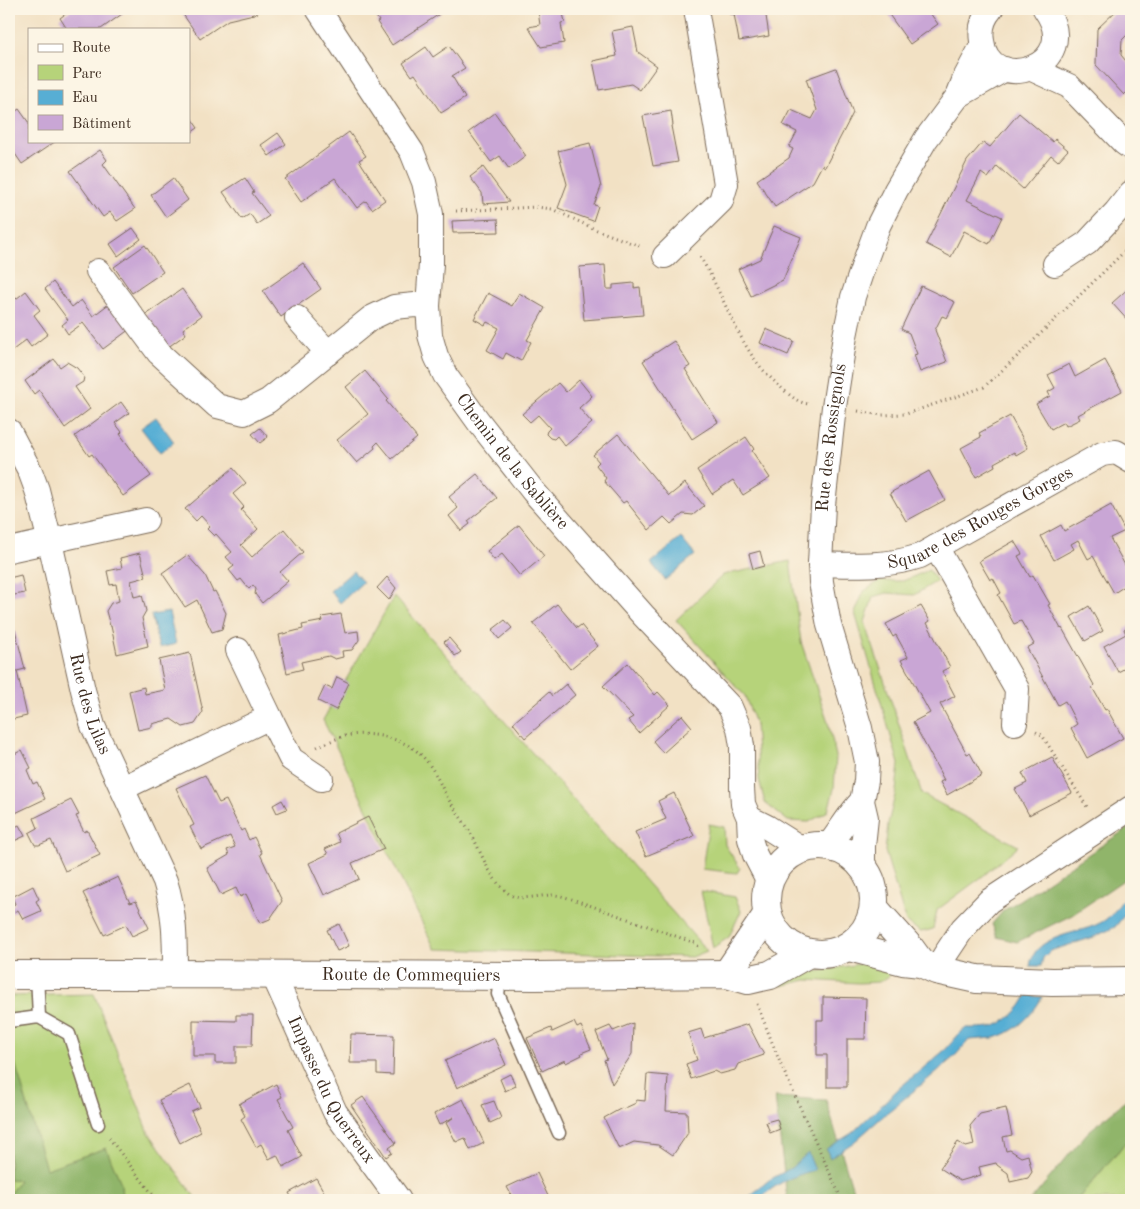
<svg xmlns="http://www.w3.org/2000/svg" width="1140" height="1209" viewBox="0 0 1140 1209" font-family="'Old Standard TT',serif">
	<style>
		.green { fill: #b6d37a; stroke: #787e4c }
		.forest { fill: #90b56a; stroke: #667044 }
		.water { fill: #57aed4; stroke: #496c79 }
		.building { fill: #c9a6d5 }
		.lines { fill: none; stroke-linecap: round; stroke-linejoin: round }
		.lane-casing { stroke: #7b6a58; stroke-width: 15 }
		.street-casing { stroke: #7b6a58; stroke-width: 26 }
		.secondary-casing { stroke: #7b6a58; stroke-width: 30 }
		.path { stroke: #7b6a58; stroke-width: 3; stroke-dasharray: 1 4; stroke-linecap: butt }
		.lane { stroke: #fff; stroke-width: 12 }
		.street { stroke: #fff; stroke-width: 24 }
		.secondary { stroke: #fff; stroke-width: 28 }
		.labels { text-anchor: middle; dominant-baseline: central; stroke-width: 4; stroke-linejoin: round; paint-order: stroke }
		.street-label { font-size: 18px; fill: #3b2a1e; stroke: #fcf5e5 }
	</style>
	<rect width="100%" height="100%" fill="#fcf5e5"/>
	<filter id="ink" filterUnits="userSpaceOnUse"><feTurbulence type="fractalNoise" baseFrequency=".02" numOctaves="2"/><feDisplacementMap in="SourceGraphic" scale="10" xChannelSelector="R" yChannelSelector="G"/><feConvolveMatrix kernelMatrix="1 2 1 2 8 2 1 2 1" color-interpolation-filters="sRGB"/></filter>
	<filter id="wash" filterUnits="userSpaceOnUse"><feTurbulence type="fractalNoise" baseFrequency=".0096" numOctaves="4" result="noise"/><feDisplacementMap in="SourceGraphic" scale="20" xChannelSelector="R" yChannelSelector="G"/><feGaussianBlur stdDeviation="1.12" result="paint"/><feColorMatrix in="noise" values="0 0 0 0 0 0 0 0 0 0 0 0 0 0 0 0 0 1.4 0 .05"/><feComposite in="paint" operator="in"/></filter>
	<g filter="url(#wash)">
		<rect width="100%" height="100%" fill="#f2e1c4"/>
		<g class="green">
			<path d="M790,561L801,642L828,722L836,756L834,789L828,811L809,822L788,821L765,803L759,780L755,724L745,696L676,620L723,575Z"/>
			<path d="M929,570L937,581L914,595L887,593L873,597L865,622L922,794L1018,846L983,876L937,910L933,929L921,932L906,922L885,851L888,824L896,791L899,764L855,613L864,591L880,581H903Z"/>
			<path d="M394,596L707,951L692,957L435,949L323,720Z"/>
			<path d="M709,824L724,827L725,845L740,868L737,873L702,869Z"/>
			<path d="M701,891L735,897L741,911L729,937L713,948Z"/>
			<path d="M864,963L891,970L888,977L879,982L859,983L806,980L781,986L784,976L795,971H821Z"/>
			<path d="M94,994L149,1133L197,1200H9V996Z"/>
			<path d="M1131,1136V1200H1077Z"/>
		</g>
		<g class="forest">
			<path d="M1131,826V875L1072,915L1017,942L997,937L992,924L1003,911Z"/>
			<path d="M9,1049H11L46,1169L106,1148L121,1183L122,1200H9V1195L19,1180L9,1179Z"/>
			<path d="M1131,1096V1136L1077,1200H1031L1088,1132Z"/>
			<path d="M775,1097L826,1100L856,1200L787,1199Z"/>
		</g>
		<g class="water">
			<path d="M156,417L174,442L160,453L141,428Z"/>
			<path d="M681,538L695,555L665,580L651,563Z"/>
			<path d="M353,571L363,582L340,603L330,591Z"/>
			<path d="M169,612L176,644L159,648L151,615Z"/>
			<path d="M1131,891V907L1115,927L1094,937L1050,951L1043,958L1041,966H1030C1034,932 1082,936 1105,920C1116,913 1121,899 1131,891Z"/>
			<path d="M1027,995L1042,997C1033,1015 1014,1034 993,1038C985,1039 977,1039 969,1040L955,1056L926,1081L889,1111L854,1142L830,1158L826,1149L852,1133L898,1089L946,1049L959,1034L966,1028C974,1028 983,1028 991,1027C1005,1024 1022,1009 1027,995Z"/>
			<path d="M808,1153L815,1170C790,1177 777,1183 758,1200H745L769,1180L791,1168Z"/>
		</g>
		<g id="blocks">
			<g class="building">
				<path d="M72,9H129L101,29H67L60,18Z"/>
				<path d="M182,9H258V13L228,20L200,39L180,10Z"/>
				<path d="M371,9H438L441,13L392,45L377,22L379,21Z"/>
				<path d="M543,9H562L565,22L561,23L564,43L541,47L528,27L540,25L538,11L543,10Z"/>
				<path d="M728,9H765L769,36L739,41L734,14H729Z"/>
				<path d="M885,9H927L938,24L910,44Z"/>
				<path d="M1118,9H1131V31L1122,40L1121,55L1131,67V88L1124,95L1096,65L1097,29Z"/>
				<path d="M633,27L638,52L657,66L640,90L631,84L599,90L593,61L617,56L612,31Z"/>
				<path d="M449,46L465,68L452,76L465,98L441,113L415,74L412,76L403,63L426,47L433,57Z"/>
				<path d="M836,68L853,113L825,167L822,165L813,182L775,207L757,180L789,158L793,149L789,147L797,132L783,125L791,110L812,119L817,110L806,79Z"/>
				<path d="M19,109L29,123V141H56L22,164L9,145V116Z"/>
				<path d="M671,111L673,125L671,126L678,162L653,166L643,116Z"/>
				<path d="M495,113L526,156L509,169L500,156L491,162L469,132Z"/>
				<path d="M1019,113L1053,142L1055,139L1068,150L1058,161L1051,155L1023,189L997,166L988,178L981,173L967,200L1002,217L989,244L964,231L951,257L926,244L967,161L983,142L990,147Z"/>
				<path d="M189,115L198,128L189,134Z"/>
				<path d="M349,132L366,156L359,160L385,200L372,209L366,201L357,208L335,178L301,202L285,179Z"/>
				<path d="M278,133L286,144L269,156L261,145Z"/>
				<path d="M590,143L601,187L594,205L598,206L593,221L558,208L567,184L558,151Z"/>
				<path d="M100,150L107,160L103,164L135,209L117,221L110,212L103,217L70,171Z"/>
				<path d="M483,167L509,202L483,204L482,193L470,177Z"/>
				<path d="M173,178L188,200L166,217L151,195Z"/>
				<path d="M245,178L254,192L252,193L269,216L257,224L250,214L242,219L223,192Z"/>
				<path d="M498,219L499,232L453,233L452,221Z"/>
				<path d="M774,226L801,237L783,280L751,296L738,269L760,259Z"/>
				<path d="M133,228L141,239L118,256L110,244Z"/>
				<path d="M145,245L163,272L132,293L114,267Z"/>
				<path d="M303,263L321,289L281,317L263,291Z"/>
				<path d="M605,265L607,289H613V285L634,283V288L640,287L643,315L584,320L579,267Z"/>
				<path d="M53,282L72,307L81,300L93,316L110,303L130,329L103,349L83,323L68,334L62,325L68,320L45,289Z"/>
				<path d="M921,286L955,302L947,318L942,316L935,330L947,362L920,372L914,355L917,354L909,333L901,329Z"/>
				<path d="M1131,286V322L1130,323L1112,303Z"/>
				<path d="M182,289L201,316L183,329L186,334L167,348L145,315Z"/>
				<path d="M9,290L16,299L26,291L40,310L34,315L48,334L31,347L26,340L9,353Z"/>
				<path d="M488,293L512,306L519,293L545,308L527,340L531,342L521,361L506,353L503,359L487,350L499,328L487,322L485,325L474,319Z"/>
				<path d="M766,329L794,341L788,355L760,343Z"/>
				<path d="M674,341L690,366L685,369L718,422L692,439L643,361Z"/>
				<path d="M54,359L60,367L67,362L77,368L84,377L83,382L75,387L90,409L65,428L39,390L34,394L25,381Z"/>
				<path d="M1105,360L1122,391L1078,415L1080,419L1066,426L1064,422L1051,429L1036,404L1050,396L1048,392L1055,388L1048,375L1069,364L1075,377Z"/>
				<path d="M365,371L388,399L386,401L417,438L392,459L378,442L374,446L375,448L357,463L337,440L368,414L346,387Z"/>
				<path d="M579,380L592,396L579,408L592,423L565,446L557,436L554,439L550,438L546,434L547,431L550,428L538,415L530,422L522,414L558,383L566,392Z"/>
				<path d="M121,402L129,413L115,423L122,432L120,434L151,476L123,496L92,454L89,456L75,436Z"/>
				<path d="M1010,416L1028,448L1016,455L1014,452L994,463L995,466L976,477L961,448L981,437L979,433Z"/>
				<path d="M260,428L268,437L260,443L252,434Z"/>
				<path d="M618,434L669,496L685,483L704,506L693,515L683,514L671,524L664,517L649,530L626,501L623,503L604,481L606,478L596,465L599,462L593,455Z"/>
				<path d="M746,437L754,449L752,451L770,478L743,495L733,480L712,494L697,470Z"/>
				<path d="M233,468L246,483L233,494L244,507L241,510L258,529L241,545L252,557L284,529L303,552L280,572L288,581L262,603L255,594L256,589L253,585L249,589L241,579L238,581L229,570L234,566L226,557L232,552L216,534L214,536L207,529L210,526L201,516L196,521L185,509Z"/>
				<path d="M929,471L945,500L906,521L890,493Z"/>
				<path d="M477,474L497,498L468,521L470,524L461,531L449,516L458,508L449,497Z"/>
				<path d="M1111,505L1125,531L1110,538L1131,576V582L1114,593L1093,556L1088,559L1078,540L1071,544L1074,549L1054,560L1041,536L1061,525L1064,531Z"/>
				<path d="M519,525L544,556L520,576L502,554L494,560L487,551Z"/>
				<path d="M1014,541L1022,554L1018,556L1030,577L1033,575L1050,604L1048,605L1061,629L1062,628L1094,685L1092,687L1105,710L1107,709L1123,738L1087,758L1071,728L1077,724L1065,701L1058,705L1027,648L1034,644L1021,621L1014,624L998,595L1001,593L993,578L990,580L979,561Z"/>
				<path d="M760,551L764,566L753,569L749,554Z"/>
				<path d="M140,553L146,577L131,581L134,597L142,595L146,611L142,618L148,646L117,654L111,626H110L106,611L111,603L119,601L116,584L110,585L107,571L122,568L120,558Z"/>
				<path d="M187,555L205,575L213,592L215,591L226,613L222,629L212,632L197,600L185,607L162,573Z"/>
				<path d="M21,575L25,593L9,596V578Z"/>
				<path d="M387,577L396,588L389,600L377,588Z"/>
				<path d="M557,604L577,628L581,625L598,646L570,669L533,623Z"/>
				<path d="M921,606L930,621L927,623L950,667L942,671L955,696L940,704L967,754L970,753L982,775L947,795L940,782L944,780L913,722L930,713L901,660L908,657L896,635L893,637L886,624Z"/>
				<path d="M1089,606L1103,631L1085,641L1071,617Z"/>
				<path d="M9,613L14,631L15,630L25,669L17,671L27,716L9,720Z"/>
				<path d="M341,614L345,633L358,631L359,640L352,650L342,651L343,657L335,659L329,656L301,662L303,669L287,673L279,635L303,629L302,625L323,621L322,617Z"/>
				<path d="M505,620L512,628L499,639L492,630Z"/>
				<path d="M1131,625V665L1118,672L1104,646L1126,634L1124,629Z"/>
				<path d="M449,638L461,652L455,656L444,642Z"/>
				<path d="M190,653L203,712L195,724L183,727L171,719L152,724V727L138,730L129,691L144,687L145,694L165,690L159,660Z"/>
				<path d="M628,663L655,695L658,692L670,705L639,733L628,720L633,717L603,686Z"/>
				<path d="M337,677L349,683L336,710L318,701L325,686L332,689Z"/>
				<path d="M566,684L575,695L525,738L513,723L549,692L552,696Z"/>
				<path d="M682,715L692,727L663,753L653,741Z"/>
				<path d="M22,750L31,768L27,770L33,784L37,782L45,799L9,816V757Z"/>
				<path d="M1052,757L1072,793L1029,815L1015,789L1027,783L1022,773Z"/>
				<path d="M205,775L219,803L226,800L241,831L244,829L249,840L254,837L262,853L260,854L282,901L270,919L260,923L246,894L240,897L236,888L221,895L207,868L229,855L227,850L235,847L230,836L201,849L190,827L194,825L176,788Z"/>
				<path d="M674,793L694,836L646,856L635,832L666,819L658,801Z"/>
				<path d="M71,800L79,815L76,816L84,832L87,830L100,855L65,871L51,840L39,845H35L29,833L38,828L34,818Z"/>
				<path d="M282,800L287,809L277,813L273,805Z"/>
				<path d="M368,817L384,849L352,863L359,879L324,895L309,863L328,854L325,849L340,842L336,833Z"/>
				<path d="M19,825L25,836L14,841L9,830Z"/>
				<path d="M118,877L130,903L136,901L149,928L132,936L126,925L104,935L83,893Z"/>
				<path d="M33,886L39,899L36,901L41,911L23,919L18,910L9,914V907L15,904L12,897Z"/>
				<path d="M339,924L349,946L337,951L327,930Z"/>
				<path d="M823,997L866,998L865,1039H847V1087H827V1055H817V1020H823Z"/>
				<path d="M236,1015H253L252,1046H236V1063H215V1056H193V1020L236,1021Z"/>
				<path d="M574,1022L577,1028L581,1026L591,1049L581,1053L582,1055L566,1063L565,1060L542,1071L527,1038L551,1028L552,1032Z"/>
				<path d="M633,1023L632,1054L612,1084L604,1060L607,1059L596,1032L610,1026L613,1031Z"/>
				<path d="M748,1024L764,1055L738,1064L735,1070L720,1074L714,1071L691,1079L686,1064L697,1060L688,1033L701,1029L704,1038Z"/>
				<path d="M351,1034L394,1035L393,1075L377,1074V1063H350Z"/>
				<path d="M494,1038L506,1065L457,1088L445,1061Z"/>
				<path d="M510,1074L516,1086L505,1091L500,1079Z"/>
				<path d="M647,1074L668,1076L666,1111L687,1112L688,1133L673,1155L658,1145L634,1142L619,1149L604,1118L622,1108L623,1109L636,1103V1100L645,1101Z"/>
				<path d="M276,1084L282,1097L278,1099L293,1127L288,1130L302,1157L283,1167L277,1155L269,1159L261,1144L256,1147L241,1119L245,1116L239,1104Z"/>
				<path d="M190,1085L200,1107L191,1111L201,1132L180,1143L159,1100Z"/>
				<path d="M363,1097L396,1143L389,1148L392,1153L386,1157L351,1105Z"/>
				<path d="M463,1099L484,1143L470,1150L465,1138L456,1142L446,1123L454,1117L439,1125L434,1114Z"/>
				<path d="M494,1101L501,1118L490,1123L482,1105Z"/>
				<path d="M1006,1108L1012,1135L1003,1137L1006,1151L1010,1150L1021,1157L1028,1155L1032,1172L1028,1178L1010,1182L1008,1173L997,1165L996,1163L979,1167L981,1175L960,1181L940,1168L958,1142L966,1147L974,1145L970,1126L980,1114Z"/>
				<path d="M777,1119L780,1129L770,1133L766,1122Z"/>
				<path d="M537,1173L548,1196L537,1200H514L507,1187Z"/>
				<path d="M316,1178L324,1192L319,1194L322,1200H293L289,1193Z"/>
			</g>
		</g>
	</g>
	<g filter="url(#ink)">
		<use href="#blocks" fill-opacity="0" stroke="#7b6a58" stroke-width="1"/>
		<g class="lines">
			<g class="lane-casing">
				<g id="lane">
					<path d="M37,974L39,1017"/>
					<path d="M501,976L498,994L559,1133"/>
					<path d="M9,1021L39,1017L69,1034L98,1124"/>
				</g>
			</g>
			<g class="street-casing">
				<g id="street">
					<path id="s1" d="M318,9L412,152L424,182L431,214V264L428,306L430,335L436,356L445,375L478,421L533,491L643,615L730,707L739,728L742,746V788L743,804L749,818L750,839L755,855L769,882"/>
					<path d="M991,9C983,18 980,29 982,41C989,98 1086,66 1045,9"/>
					<path d="M1032,69L1069,86L1124,143L1131,148"/>
					<path d="M958,96L1005,69"/>
					<path d="M665,256L721,201L726,184L696,9"/>
					<path d="M1055,264L1087,243L1116,212L1131,193"/>
					<path d="M98,271L159,353L217,406L244,413L268,401L371,318L394,307L415,305L428,306"/>
					<path d="M297,318L328,353"/>
					<path id="s2" d="M9,431L30,471L37,490L50,542L83,690L93,726L165,881C175,912 175,942 175,974"/>
					<path d="M936,547L1017,689L1015,723"/>
					<path d="M9,550L146,520"/>
					<path id="s3" d="M820,564C854,565 887,567 920,556L1102,454L1116,452L1131,461"/>
					<path d="M238,650L270,717"/>
					<path d="M123,788L270,717L291,759L321,779"/>
					<path d="M749,818L767,827L802,849"/>
					<path d="M828,846C840,832 848,815 862,801"/>
					<path id="s4" d="M863,866V846L866,818L862,801L866,781L867,762L860,728L829,625L821,582L820,564L823,505L834,407L845,336L853,297L864,264L878,226L896,190L926,139L958,96L965,78L982,46"/>
					<path d="M936,970L945,955L963,928L989,901L1131,808"/>
					<path id="s5" d="M273,974L335,1112L399,1200"/>
				</g>
			</g>
			<g class="secondary-casing">
				<g id="secondary">
					<circle cx="820" cy="900" r="54"/>
					<path d="M874,908L910,948L921,963"/>
					<path d="M849,947L903,961L921,963L936,970L977,979L1052,982L1131,981"/>
					<path d="M727,974L767,915"/>
					<path id="s6" d="M9,975H147L175,974L535,976L727,974L748,980L770,975L807,954"/>
				</g>
			</g>
			<g class="path">
				<path d="M456,211L537,207L552,209L597,230L642,247"/>
				<path d="M700,257C722,291 734,333 759,365C767,375 776,383 786,392C794,398 799,403 809,404"/>
				<path d="M858,411L881,415L906,414L984,387L1023,351L1131,245"/>
				<path d="M1036,732L1042,735L1087,807"/>
				<path d="M317,747C326,743 335,739 345,736C369,731 403,737 421,755C434,767 440,785 449,800C457,813 467,825 474,839C483,858 493,884 511,895C520,901 541,895 553,895C560,895 568,898 575,900L695,943L700,948"/>
				<path d="M757,1004L781,1065L842,1200"/>
				<path d="M109,1138L157,1200"/>
			</g>
			<use href="#lane" class="lane"/>
			<use href="#street" class="street"/>
			<use href="#secondary" class="secondary"/>
		</g>
	</g>
	<g class="labels">
		<g class="street-label">
			<text stroke="none"><textPath href="#s4" startOffset="436">Rue des Rossignols</textPath></text>
			<text stroke="none"><textPath href="#s1" startOffset="510">Chemin de la Sablière</textPath></text>
			<text stroke="none"><textPath href="#s3" startOffset="171">Square des Rouges Gorges</textPath></text>
			<text stroke="none"><textPath href="#s2" startOffset="286">Rue des Lilas</textPath></text>
			<text stroke="none"><textPath href="#s6" startOffset="402">Route de Commequiers</textPath></text>
			<text stroke="none"><textPath href="#s5" startOffset="130">Impasse du Querreux</textPath></text>
		</g>
	</g>
	<rect width="1140" height="1209" fill="none" stroke="#fcf5e5" stroke-width="30"/>
	<rect x="28" y="28" width="162" height="115" fill="#fcf5e5" stroke="#afa495"/>
	<rect x="38" y="44" width="25" height="8" fill="#ffffff" stroke="#afa495"/>
	<text x="72" y="52" font-size="15" fill="#3b2a1e">Route</text>
	<rect x="38" y="65" width="25" height="15" fill="#b6d37a" stroke="#afa495"/>
	<text x="72" y="78" font-size="15" fill="#3b2a1e">Parc</text>
	<rect x="38" y="90" width="25" height="15" fill="#57aed4" stroke="#afa495"/>
	<text x="72" y="102" font-size="15" fill="#3b2a1e">Eau</text>
	<rect x="38" y="115" width="25" height="15" fill="#c9a6d5" stroke="#afa495"/>
	<text x="72" y="128" font-size="15" fill="#3b2a1e">Bâtiment</text>
</svg>
